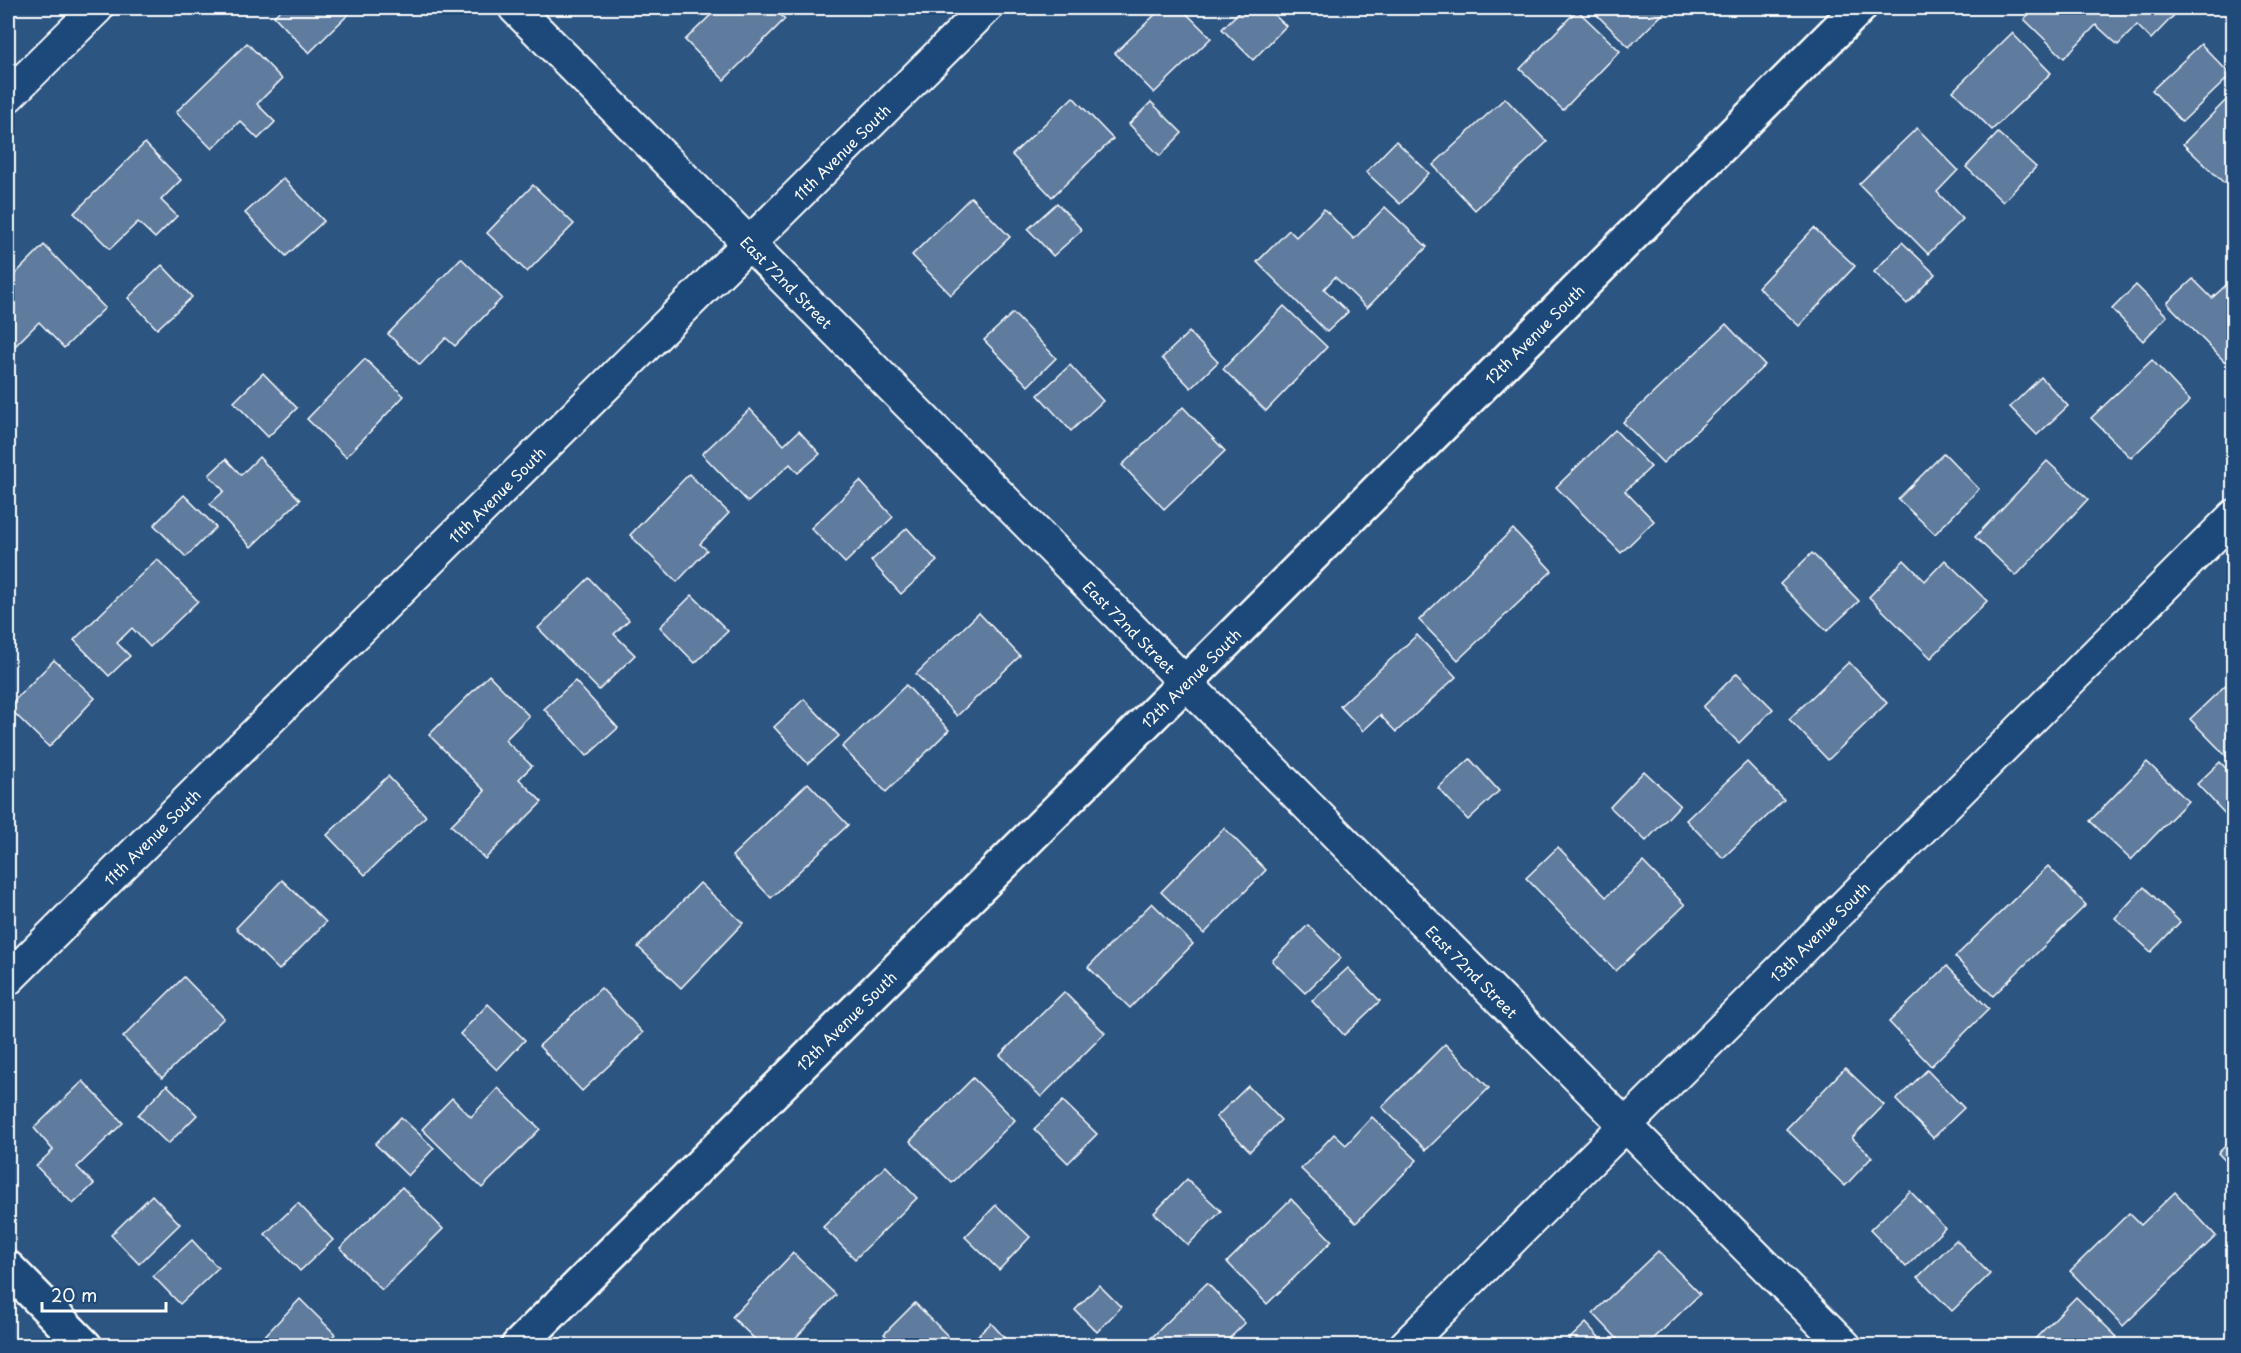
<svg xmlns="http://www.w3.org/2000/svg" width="2241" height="1353" viewBox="0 0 2241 1353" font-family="'Playpen Sans',sans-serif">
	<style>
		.building { fill: #5e7c9f; stroke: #fff; stroke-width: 1.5 }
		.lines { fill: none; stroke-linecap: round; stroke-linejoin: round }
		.street-casing { stroke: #fff; stroke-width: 36 }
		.secondary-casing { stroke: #fff; stroke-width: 38 }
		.street { stroke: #1f4a7a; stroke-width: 32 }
		.secondary { stroke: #1f4a7a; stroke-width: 33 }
		.labels { text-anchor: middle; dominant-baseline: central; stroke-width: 4.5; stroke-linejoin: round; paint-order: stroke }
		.street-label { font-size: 15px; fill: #fff; stroke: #1f4a7a }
	</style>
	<rect width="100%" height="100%" fill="#2c5582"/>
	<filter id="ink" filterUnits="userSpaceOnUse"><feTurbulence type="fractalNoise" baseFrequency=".0167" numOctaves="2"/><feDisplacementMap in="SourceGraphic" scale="12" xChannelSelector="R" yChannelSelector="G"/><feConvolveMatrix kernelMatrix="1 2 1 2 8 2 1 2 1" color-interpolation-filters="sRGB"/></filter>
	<g filter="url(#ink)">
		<g class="building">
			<path d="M283,8H355L309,53L274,16Z"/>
			<path d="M718,8H774L785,19L724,80L685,40Z"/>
			<path d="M1162,8H1181L1211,38L1154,93L1115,53Z"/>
			<path d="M1243,8H1267L1286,26L1253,60L1222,29Z"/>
			<path d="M1590,8H1669L1629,47Z"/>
			<path d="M2035,8H2181L2151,39L2137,25L2118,45L2096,25L2064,58L2024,19Z"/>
			<path d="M1577,10L1620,51L1563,110L1520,69Z"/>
			<path d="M2012,33L2051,73L1992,130L1953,91Z"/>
			<path d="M247,43L282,79L257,104L275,122L258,139L240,121L212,149L176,112Z"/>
			<path d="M2201,44L2231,75L2182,122L2152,90Z"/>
			<path d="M2234,92V173L2224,183L2183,144Z"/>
			<path d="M1073,97L1113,139L1052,197L1012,155Z"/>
			<path d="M1505,98L1547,142L1475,210L1433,165Z"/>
			<path d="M1151,102L1182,133L1160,156L1129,124Z"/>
			<path d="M1917,128L1958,170L1937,192L1963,219L1928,254L1859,184Z"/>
			<path d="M1998,133L2036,167L2003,202L1966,167Z"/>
			<path d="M1396,141L1429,173L1400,204L1366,172Z"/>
			<path d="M145,143L181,180L161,200L177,216L155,238L138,222L110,249L74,213Z"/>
			<path d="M283,178L324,221L286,256L245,213Z"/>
			<path d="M533,185L574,224L527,272L487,233Z"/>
			<path d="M971,197L1010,237L951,295L912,255Z"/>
			<path d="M1057,203L1082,230L1053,256L1028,229Z"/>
			<path d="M1385,207L1427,247L1367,308L1335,277L1324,289L1348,312L1327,332L1257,262L1289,230L1296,237L1324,209L1354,239Z"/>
			<path d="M1814,228L1855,266L1799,326L1758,287Z"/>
			<path d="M1902,242L1935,274L1907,304L1874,272Z"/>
			<path d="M44,245L105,308L64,348L39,322L10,351L8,348V281Z"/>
			<path d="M461,258L502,298L455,346L446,338L420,365L388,334Z"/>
			<path d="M162,265L192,297L157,329L128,298Z"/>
			<path d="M2234,278V354L2225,362L2167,303L2193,279L2212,298Z"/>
			<path d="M2136,285L2167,316L2143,341L2112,309Z"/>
			<path d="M1284,306L1327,347L1266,411L1223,369Z"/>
			<path d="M1013,313L1056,358L1028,386L984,340Z"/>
			<path d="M1726,324L1765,365L1663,463L1623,422Z"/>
			<path d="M1189,332L1218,362L1191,388L1162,358Z"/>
			<path d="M365,359L404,396L346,457L307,419Z"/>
			<path d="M2152,360L2190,401L2131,458L2091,418Z"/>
			<path d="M1070,365L1103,401L1071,431L1038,395Z"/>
			<path d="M263,373L297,408L268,437L234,402Z"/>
			<path d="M2041,377L2068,406L2037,435L2010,407Z"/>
			<path d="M1183,407L1225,451L1164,509L1122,465Z"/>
			<path d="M750,409L784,445L799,431L820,454L798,473L790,464L748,502L702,454Z"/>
			<path d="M1615,430L1651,467L1625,491L1654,521L1621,553L1556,487Z"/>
			<path d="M1944,453L1979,489L1935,534L1898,499Z"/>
			<path d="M259,457L300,500L251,547L210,504L224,491L209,475L226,459L241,475Z"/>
			<path d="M2047,461L2088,499L2016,576L1975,537Z"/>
			<path d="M689,474L729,513L700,544L707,550L677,582L630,535Z"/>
			<path d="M860,481L893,517L845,563L811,528Z"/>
			<path d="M184,495L216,527L186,557L154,525Z"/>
			<path d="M907,528L937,561L901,594L871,561Z"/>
			<path d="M1513,529L1552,571L1458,660L1419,620Z"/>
			<path d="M1812,553L1859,601L1827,631L1780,584Z"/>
			<path d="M157,559L198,601L150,647L132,628L117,643L130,656L109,676L74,640Z"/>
			<path d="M1904,560L1925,581L1945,560L1987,601L1931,658L1869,597Z"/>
			<path d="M589,578L629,620L614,634L635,655L599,690L538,628Z"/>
			<path d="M692,595L728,631L695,663L660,627Z"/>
			<path d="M979,613L1020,656L957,716L916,674Z"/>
			<path d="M1417,635L1456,677L1396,732L1380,715L1363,731L1340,706Z"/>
			<path d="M54,660L95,698L49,747L8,707Z"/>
			<path d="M1849,662L1887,703L1828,760L1789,719Z"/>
			<path d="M1737,673L1773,709L1739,743L1703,707Z"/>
			<path d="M489,675L529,716L505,740L532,766L519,779L542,802L485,859L451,825L485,791L429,735Z"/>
			<path d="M2234,677V755L2229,759L2190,719Z"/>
			<path d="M575,681L618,728L587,756L544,709Z"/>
			<path d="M906,685L949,730L886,792L842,747Z"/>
			<path d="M804,699L839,736L808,764L774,727Z"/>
			<path d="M1470,759L1499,791L1468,820L1438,788Z"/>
			<path d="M1747,762L1784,800L1723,858L1686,820Z"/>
			<path d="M2147,762L2188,801L2131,860L2090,821Z"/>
			<path d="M2220,762L2234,777V813L2229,818L2197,784Z"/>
			<path d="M1644,771L1680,805L1646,841L1610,807Z"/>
			<path d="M388,776L426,816L365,875L327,835Z"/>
			<path d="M808,783L848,825L771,898L732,856Z"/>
			<path d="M1224,828L1266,870L1204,934L1161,892Z"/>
			<path d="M1558,847L1606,897L1643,862L1685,905L1616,971L1526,878Z"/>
			<path d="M2048,866L2086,905L1993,996L1955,957Z"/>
			<path d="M282,880L326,922L279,970L236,928Z"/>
			<path d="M700,883L743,923L681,988L638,947Z"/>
			<path d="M2144,887L2180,922L2151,952L2115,918Z"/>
			<path d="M1152,903L1193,944L1130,1008L1088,967Z"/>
			<path d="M1308,925L1341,958L1305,993L1272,961Z"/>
			<path d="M1947,966L1989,1009L1931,1066L1889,1022Z"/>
			<path d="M1348,968L1380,1001L1344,1035L1312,1001Z"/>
			<path d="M184,977L224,1018L162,1078L123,1037Z"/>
			<path d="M601,988L643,1033L582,1091L539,1046Z"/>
			<path d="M1064,992L1105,1033L1041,1097L1000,1055Z"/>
			<path d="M488,1004L525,1040L497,1070L460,1034Z"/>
			<path d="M1445,1044L1489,1088L1426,1150L1382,1107Z"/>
			<path d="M1845,1068L1884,1105L1852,1138L1872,1157L1845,1186L1786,1129Z"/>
			<path d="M1927,1070L1964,1108L1933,1138L1896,1100Z"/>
			<path d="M973,1078L1015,1120L952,1183L910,1141Z"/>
			<path d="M83,1081L123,1123L77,1167L94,1184L73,1204L36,1166L53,1150L34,1128Z"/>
			<path d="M167,1085L197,1115L168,1144L138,1115Z"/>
			<path d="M1248,1086L1281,1120L1250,1151L1216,1117Z"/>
			<path d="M498,1088L540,1129L482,1188L422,1129L452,1098L471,1117Z"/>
			<path d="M1063,1101L1097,1134L1068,1163L1034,1129Z"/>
			<path d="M401,1117L434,1148L408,1176L375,1144Z"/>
			<path d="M1372,1117L1417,1160L1356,1223L1301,1169L1334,1134L1346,1145Z"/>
			<path d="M2234,1138V1170L2218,1153Z"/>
			<path d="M886,1166L917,1198L855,1259L823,1227Z"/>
			<path d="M1187,1179L1221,1211L1188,1245L1154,1213Z"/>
			<path d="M402,1187L443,1229L382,1290L340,1248Z"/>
			<path d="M1910,1191L1945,1228L1906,1267L1870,1230Z"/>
			<path d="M2175,1192L2216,1236L2123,1326L2070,1271L2129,1213L2141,1225Z"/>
			<path d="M152,1195L180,1224L139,1264L111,1235Z"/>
			<path d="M1291,1199L1332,1241L1267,1304L1227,1262Z"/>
			<path d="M298,1203L333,1240L300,1271L265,1234Z"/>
			<path d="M996,1205L1030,1237L999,1270L965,1237Z"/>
			<path d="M192,1240L218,1268L180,1304L153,1276Z"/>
			<path d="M1956,1240L1990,1274L1952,1311L1918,1277Z"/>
			<path d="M1658,1251L1700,1294L1646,1346H1624L1593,1313Z"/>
			<path d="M793,1253L836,1295L788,1346H762L732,1317Z"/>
			<path d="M1207,1283L1245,1323L1222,1346H1143Z"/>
			<path d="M1099,1285L1121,1307L1097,1332L1075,1310Z"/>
			<path d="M2076,1297L2117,1337L2108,1346H2028Z"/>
			<path d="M300,1299L335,1334L324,1346H255Z"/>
			<path d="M915,1303L948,1336L939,1346H896L884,1334Z"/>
			<path d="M991,1323L1012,1346H967Z"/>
			<path d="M1586,1323L1607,1346H1562Z"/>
		</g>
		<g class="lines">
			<g class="street-casing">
				<g id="street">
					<path id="s1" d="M515,8L1845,1346"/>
					<path d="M8,96L97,8"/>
					<path id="s2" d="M8,979L986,8"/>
					<path id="s3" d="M1405,1346L2234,516"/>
				</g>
			</g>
			<g class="secondary-casing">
				<g id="secondary">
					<path d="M8,1268L85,1346"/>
					<path id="s4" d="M518,1346L1187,681L1859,8"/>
				</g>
			</g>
			<use href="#street" class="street"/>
			<use href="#secondary" class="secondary"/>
		</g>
	</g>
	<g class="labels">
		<g class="street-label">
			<text stroke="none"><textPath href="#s2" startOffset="1174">11th Avenue South</textPath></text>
			<text stroke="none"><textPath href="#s1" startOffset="386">East 72nd Street</textPath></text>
			<text stroke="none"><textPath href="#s4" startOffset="1434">12th Avenue South</textPath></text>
			<text stroke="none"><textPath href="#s2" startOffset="688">11th Avenue South</textPath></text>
			<text stroke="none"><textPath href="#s1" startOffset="872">East 72nd Street</textPath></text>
			<text stroke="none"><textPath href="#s4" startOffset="948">12th Avenue South</textPath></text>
			<text stroke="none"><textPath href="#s2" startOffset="202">11th Avenue South</textPath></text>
			<text stroke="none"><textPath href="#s3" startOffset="586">13th Avenue South</textPath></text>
			<text stroke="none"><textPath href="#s1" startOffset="1358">East 72nd Street</textPath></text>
			<text stroke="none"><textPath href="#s4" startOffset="462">12th Avenue South</textPath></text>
		</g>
	</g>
	<rect width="2241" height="1353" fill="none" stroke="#1f4a7a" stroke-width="30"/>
	<rect x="15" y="15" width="2211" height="1323" fill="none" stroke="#fff" stroke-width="2" filter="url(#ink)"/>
	<path d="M42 1302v9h124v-9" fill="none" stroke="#ffffff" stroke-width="3"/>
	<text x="51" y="1302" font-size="18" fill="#ffffff" stroke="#1f4a7a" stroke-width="4.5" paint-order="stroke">20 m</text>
</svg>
